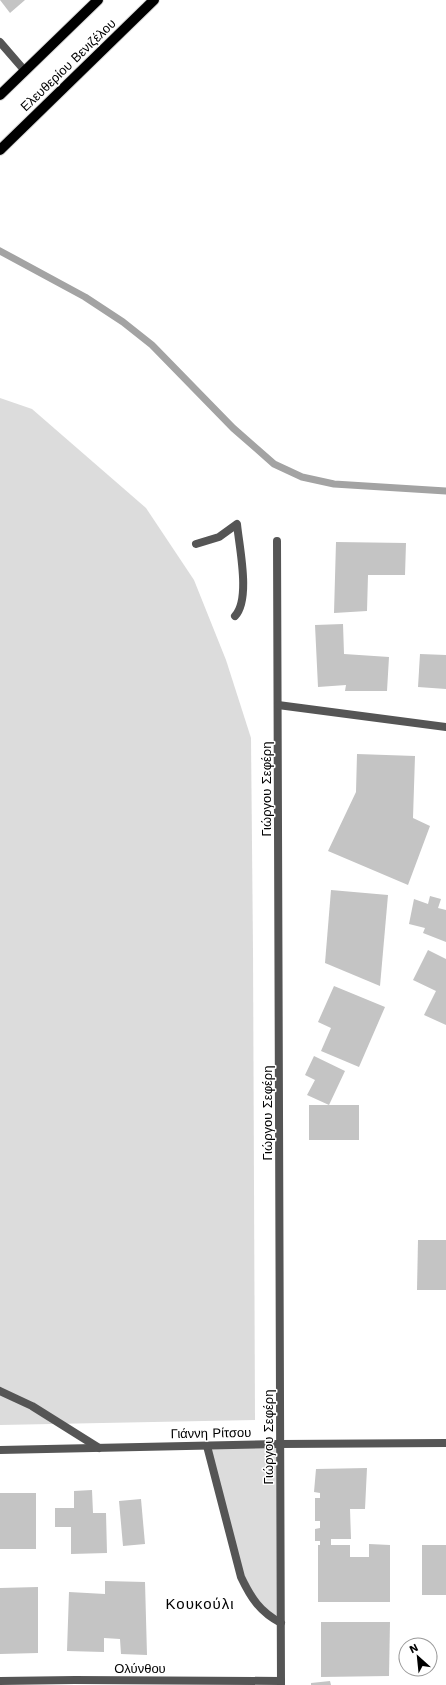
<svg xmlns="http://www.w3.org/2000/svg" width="446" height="1685" viewBox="0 0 446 1685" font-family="'Work Sans',sans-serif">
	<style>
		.green { fill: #dcdcdc }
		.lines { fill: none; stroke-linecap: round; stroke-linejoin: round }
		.stream { stroke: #a3a3a3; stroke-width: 7 }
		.building { fill: #c4c4c4 }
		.primary-casing { stroke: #dbdbdb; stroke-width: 12 }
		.service { stroke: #555; stroke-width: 8 }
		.minor { stroke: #555; stroke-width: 8 }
		.primary { stroke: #000; stroke-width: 10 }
		.labels { text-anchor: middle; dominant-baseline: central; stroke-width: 3; stroke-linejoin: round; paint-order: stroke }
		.street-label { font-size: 13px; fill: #000; stroke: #fff }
		.quarter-label { font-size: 15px; letter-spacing: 1px; fill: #000; stroke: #fff }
	</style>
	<rect width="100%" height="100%" fill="#fff"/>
	<g class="green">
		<path d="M0,398L32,409L146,508L194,580L226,660L251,738L253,950L255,1420L0,1425Z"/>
		<path d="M280,1444L281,1623L246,1587L207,1446Z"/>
	</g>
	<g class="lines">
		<path class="stream" d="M0,251L85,297L123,322L152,345L233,428L274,464L302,477L334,484L446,491"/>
	</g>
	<g class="building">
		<path d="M0,0H25L10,13Z"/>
		<path d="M336,542L406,543L405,575H368L367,611L334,613Z"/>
		<path d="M343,624L344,654L389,657L387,691H345L346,685L318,687L315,625Z"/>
		<path d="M420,654L446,655V689L418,687Z"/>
		<path d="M357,754L415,756L413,818L430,826L408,885L328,851L356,792Z"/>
		<path d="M331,890L388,895L380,986L325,963Z"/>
		<path d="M430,896L441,899L438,908L446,910V942L423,933L425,928L409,924L414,899L428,904Z"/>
		<path d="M428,950L446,959V1025L424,1015L436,991L413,980Z"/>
		<path d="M334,986L385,1007L359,1067L321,1051L331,1028L318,1022Z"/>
		<path d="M314,1056L345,1071L329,1105L307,1095L315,1080L305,1075Z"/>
		<rect x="309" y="1105" width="50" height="35"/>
		<path d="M418,1240H446V1290H417Z"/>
		<path d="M367,1468L365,1509H350L351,1539H331V1545H350V1557H369V1544L390,1545V1602H318V1545H320V1541H315V1529L320,1528V1521H315V1498H320V1493L314,1492L316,1469Z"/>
		<path d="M92,1490L93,1513H106L107,1553L71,1554V1527H55V1508H74V1491Z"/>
		<rect x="0" y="1493" width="36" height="56"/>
		<path d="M141,1499L145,1544L123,1546L119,1501Z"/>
		<rect x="422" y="1545" width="24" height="50"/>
		<path d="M105,1581L145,1582L147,1655L121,1654L120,1639L104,1638V1652L67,1651L69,1592L105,1594Z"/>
		<path d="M38,1587V1653L0,1654V1588Z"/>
		<path d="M321,1622H390L389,1676L321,1677Z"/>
		<path d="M330,1681L331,1685H311V1683Z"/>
	</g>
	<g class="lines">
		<g class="primary-casing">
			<g id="primary">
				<path d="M0,95L98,0"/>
				<path d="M0,150L154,0"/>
			</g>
		</g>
		<g class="service">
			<path d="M196,544L219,537L237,524C239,546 251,599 235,616"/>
			<path d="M0,1391L32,1406L99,1448"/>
		</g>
		<g class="minor">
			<path d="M0,42L25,71"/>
			<path d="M277,541L281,1685"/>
			<path d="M278,705L446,727"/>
			<path d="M207,1446L241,1577C251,1598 260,1612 281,1623"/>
			<path d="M0,1450L280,1444L446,1443"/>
			<path d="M0,1681L75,1680L281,1681"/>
		</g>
		<use href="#primary" class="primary"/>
	</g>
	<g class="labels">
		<g class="street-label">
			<text transform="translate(68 65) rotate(-44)">Ελευθερίου Βενιζέλου</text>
			<text transform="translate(266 789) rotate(-90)">Γιώργου Σεφέρη</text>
			<text transform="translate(267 1113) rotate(-90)">Γιώργου Σεφέρη</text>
			<text transform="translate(211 1433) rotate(-1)">Γιάννη Ρίτσου</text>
			<text transform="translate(268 1437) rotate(-90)">Γιώργου Σεφέρη</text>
			<text x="140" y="1668">Ολύνθου</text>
		</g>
		<g class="quarter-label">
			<text x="200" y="1604">Κουκούλι</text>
		</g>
	</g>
	<g transform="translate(418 1657) rotate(333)"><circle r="19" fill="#ffffff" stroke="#999999"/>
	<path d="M0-3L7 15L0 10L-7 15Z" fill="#000000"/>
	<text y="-6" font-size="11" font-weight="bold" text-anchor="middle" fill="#000000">N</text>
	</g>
</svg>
